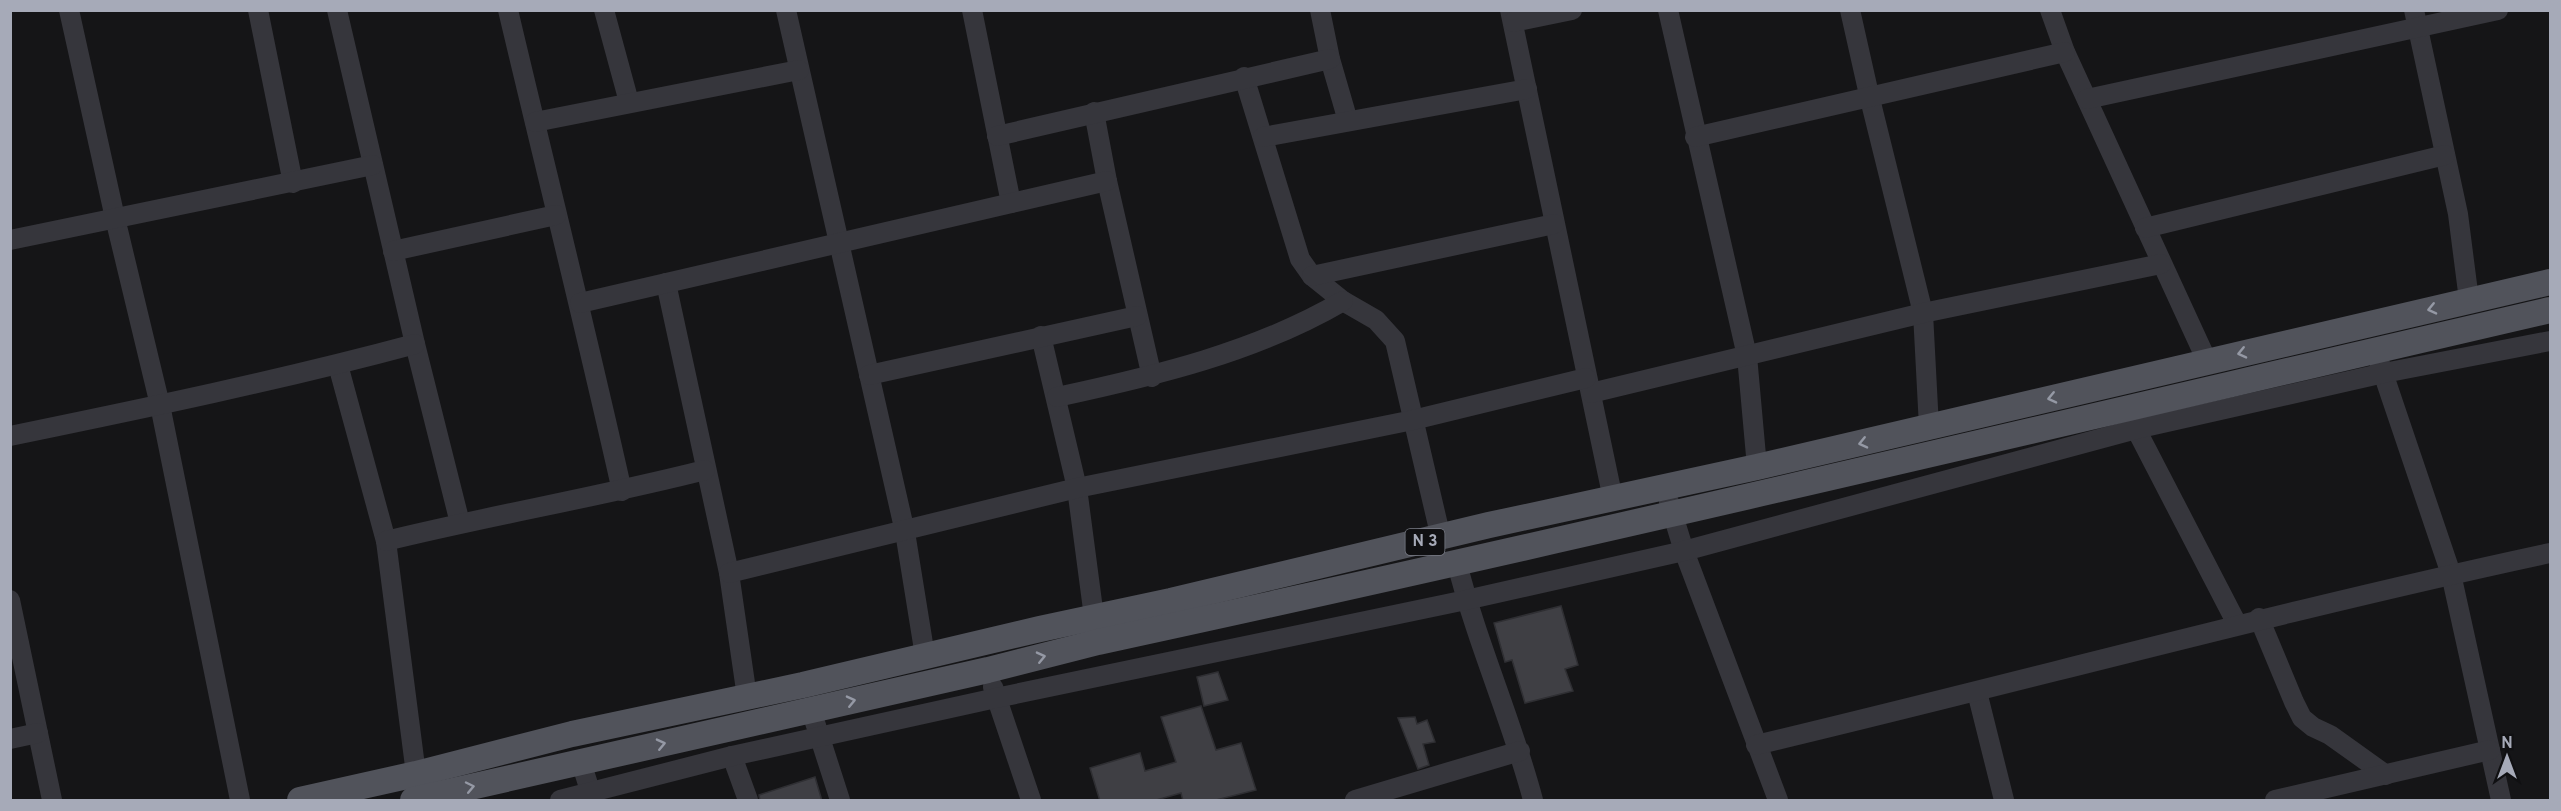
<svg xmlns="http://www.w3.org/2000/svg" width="2561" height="811" viewBox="0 0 2561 811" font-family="Overpass,sans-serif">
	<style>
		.building { fill: #3f3f44; stroke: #2f2f33; stroke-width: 1.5 }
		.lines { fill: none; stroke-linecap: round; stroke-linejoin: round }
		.minor { stroke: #36363c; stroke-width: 20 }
		.major { stroke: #51535b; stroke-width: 26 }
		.oneway { stroke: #9599a5 }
		.labels { text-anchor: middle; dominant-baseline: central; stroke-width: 6; stroke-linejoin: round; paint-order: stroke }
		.shield { fill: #101012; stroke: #797c86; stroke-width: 1.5 }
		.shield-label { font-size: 16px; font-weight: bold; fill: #a6aab8 }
	</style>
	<rect width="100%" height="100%" fill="#151517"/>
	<g class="building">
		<path d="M1561,606L1578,665L1565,669L1573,691L1525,703L1512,660L1505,662L1494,623Z"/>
		<path d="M1218,672L1228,700L1204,706L1197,677Z"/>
		<path d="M1201,706L1216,750L1241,743L1256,790L1212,801H1183L1181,793L1153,801H1100L1090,768L1140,753L1145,771L1176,762L1161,717Z"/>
		<path d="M1415,717L1417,724L1427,720L1435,742L1423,744L1429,765L1418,769L1398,718Z"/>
		<path d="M815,777L822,801H760L759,795Z"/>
	</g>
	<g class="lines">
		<g class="minor">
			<path d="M69,10L115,218L160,405L240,800"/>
			<path d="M258,10L293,183"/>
			<path d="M337,10L415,344L460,523"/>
			<path d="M508,10C546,171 586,330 622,491"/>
			<path d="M604,10L629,102"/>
			<path d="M786,10L905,532L925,656"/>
			<path d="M972,10L1011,203"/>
			<path d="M1320,10L1330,59L1348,121"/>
			<path d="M1510,10L1613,499"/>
			<path d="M1668,10L1747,356L1757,467"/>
			<path d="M1850,10L1870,99L1923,313L1929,427"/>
			<path d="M2050,10L2065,52L2207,361"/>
			<path d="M2414,10L2458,214L2469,300"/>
			<path d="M1513,22L1572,10"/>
			<path d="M1244,77L1300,259L1312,276L1343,301L1376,320L1395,341L1441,538"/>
			<path d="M2087,99L2498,10"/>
			<path d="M1094,112L1107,181L1152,377"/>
			<path d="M535,122L799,70"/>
			<path d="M997,136L1330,59"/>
			<path d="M1263,137L1527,89"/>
			<path d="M1695,137L2065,52"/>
			<path d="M2145,228L2445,155"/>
			<path d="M10,240L373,165"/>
			<path d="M393,251L556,215"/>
			<path d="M1312,276L1554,224"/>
			<path d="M666,283L729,573L747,697"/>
			<path d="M580,303L1107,181"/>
			<path d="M1041,336L1077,488L1094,617"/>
			<path d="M2379,361L2451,574L2501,800"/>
			<path d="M338,365L386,541L416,774"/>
			<path d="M869,375L1137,316"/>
			<path d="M1591,393L1923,313L2161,264"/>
			<path d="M1057,397C1155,376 1256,352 1343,301"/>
			<path d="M2136,429L2237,624"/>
			<path d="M10,436C146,408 281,380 415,344"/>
			<path d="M1669,502L1684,551L1778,800"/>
			<path d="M386,541C492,515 599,497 705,470"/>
			<path d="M1457,563C1477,644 1512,720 1533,800"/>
			<path d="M729,573L1077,488L1413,420L1586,378"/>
			<path d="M10,600L52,800"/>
			<path d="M2259,618L2294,702L2302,718L2313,727L2330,735L2386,775"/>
			<path d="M993,687L1031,800"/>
			<path d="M1977,692L2004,800"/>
			<path d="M811,710L840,800"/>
			<path d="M10,739L38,733"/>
			<path d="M1756,745C2021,682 2284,610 2550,553"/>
			<path d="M732,756L748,800"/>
			<path d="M581,762L593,800"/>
			<path d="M560,800L732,756L996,698L1466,600L1684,551L2136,429L2384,373L2550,341"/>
			<path d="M1355,800L1520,751"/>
			<path d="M2275,800L2490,750"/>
		</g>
		<g class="major">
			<path d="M300,800L416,774L572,734L803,685L1040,629L1171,601L1489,525L1757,467L2550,282"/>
			<path d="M413,800L988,670L1098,642C1584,537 2067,422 2550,310"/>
		</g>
	</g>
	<defs><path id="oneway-chevron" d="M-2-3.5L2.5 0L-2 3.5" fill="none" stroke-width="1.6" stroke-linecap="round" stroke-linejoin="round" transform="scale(1.5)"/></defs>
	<g class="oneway">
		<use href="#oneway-chevron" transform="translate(2432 309) rotate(167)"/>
		<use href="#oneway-chevron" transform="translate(2242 353) rotate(167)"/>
		<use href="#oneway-chevron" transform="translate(2052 398) rotate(167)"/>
		<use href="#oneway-chevron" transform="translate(1863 443) rotate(167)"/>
		<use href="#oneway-chevron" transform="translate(1041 657) rotate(-13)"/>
		<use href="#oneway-chevron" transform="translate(851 701) rotate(-13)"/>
		<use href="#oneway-chevron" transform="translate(661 744) rotate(-13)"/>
		<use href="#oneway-chevron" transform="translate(470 787) rotate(-12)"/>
	</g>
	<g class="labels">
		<rect class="shield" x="1405.5" y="529" width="39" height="26" rx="4.5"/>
		<g class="shield-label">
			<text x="1425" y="542">N 3</text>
		</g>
	</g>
	<rect width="2561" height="811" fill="none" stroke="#a6aab8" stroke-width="24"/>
	<g transform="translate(2507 757)" stroke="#101012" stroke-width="4.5" paint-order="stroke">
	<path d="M0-4.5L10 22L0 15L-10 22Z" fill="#a6aab8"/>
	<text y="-9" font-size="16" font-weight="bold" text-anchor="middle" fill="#a6aab8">N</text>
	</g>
</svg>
